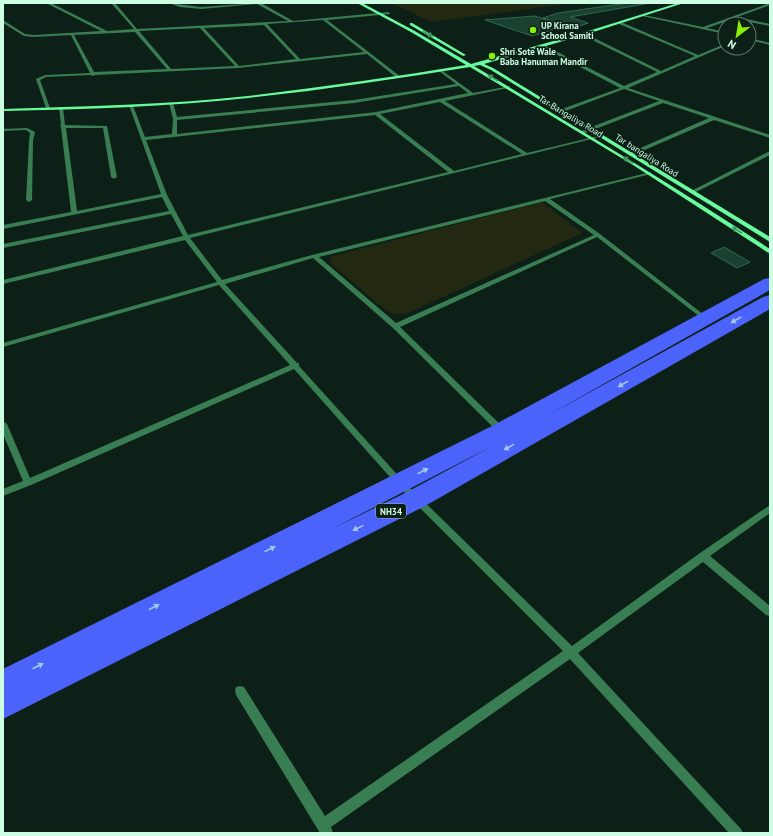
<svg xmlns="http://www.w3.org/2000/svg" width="773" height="836" viewBox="0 0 773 836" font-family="'PT Sans',sans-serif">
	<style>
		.green { fill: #222910 }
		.building { fill: #1a402f; stroke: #2c6b4e }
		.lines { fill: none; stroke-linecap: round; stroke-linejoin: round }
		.street { fill: #397d53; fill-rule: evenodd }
		.secondary { fill: #67fb9d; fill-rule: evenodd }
		.highway { fill: #4b63fa; fill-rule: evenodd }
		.oneway { fill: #3e9861 }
		.oneway2 { fill: #a0c8eb }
		.poi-dot { fill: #89f106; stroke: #0d2017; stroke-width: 1.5 }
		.labels { text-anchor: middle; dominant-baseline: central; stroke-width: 3.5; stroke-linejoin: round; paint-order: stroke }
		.far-poi-label { font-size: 9px; font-weight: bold; fill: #cdfee3; stroke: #0d2017; text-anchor: start }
		.far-street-label { font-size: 9px; fill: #cdfee3; stroke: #0d2017 }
		.shield { fill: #0d2017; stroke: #93bba6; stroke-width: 1 }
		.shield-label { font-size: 9px; font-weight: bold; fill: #cdfee3 }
	</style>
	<rect width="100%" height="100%" fill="#0d2017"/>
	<g class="green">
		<path d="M391,3H573L432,22Z"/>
		<path d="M542,202L582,233L406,314H394L387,311L331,264L330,260L333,256Z"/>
	</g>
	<g class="building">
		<path d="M627,3H651L570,17L588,23L574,28L543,18L558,13Z"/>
		<path d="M535,16L565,26L532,36L485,20Z"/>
		<path d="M724,247L750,262L737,268L711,253Z"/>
	</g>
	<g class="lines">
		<g class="street">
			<path d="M46,3H51L107,31L134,29L111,3H115L137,29L288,21L257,4L201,9L180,7L169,3L201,7L261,3L293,21L389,12L390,14L327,20L401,77L397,78L367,54L238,68L95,75L93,76L91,75L46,77L40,80L50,108L48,109L46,108L36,79L45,75L90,73L71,35L34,37L24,36L3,23V20L25,34L34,35L101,31ZM323,20L364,52L300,59L267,24ZM264,25L296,59L239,66L204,28ZM200,28L235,66L171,69L139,31ZM135,32L167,69L94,72L74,35Z"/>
			<path d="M770,3V5L737,17L770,24V26L733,19L707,28L725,32V34L642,16L644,15L703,27Z"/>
			<path d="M619,22H621L698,55L725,44V46L628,88L770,135V138L714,120L633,155H629V153L709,118L663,103L585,133H581V131L659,101L624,89L563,112H559V110L620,88L542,47V45H544L624,86L657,72L582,35V33H584L661,71L695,56L619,24Z"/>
			<path d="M749,38L770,43V45L749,40Z"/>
			<path d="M440,69L473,93L510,86V87L508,88L445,101L527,153L602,135L604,136L190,238L222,280L312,255L651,172V174L550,199L600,234L708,318L709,319L708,320H704L597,237L400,327L505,429L506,431L502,434L499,433L393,328L313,258L225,284L297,363H299V366L403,481L572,646L700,553L770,505V513L710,556L770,606V616L766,615L703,562L578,653L741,829L743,833H729L570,659L331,827L333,833H320L236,695L235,691L236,687L240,686L244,687L325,816L563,651L397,485L294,369L31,485L3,496V489L23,481L3,434V421L7,424L30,478L290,365L219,285L3,347V343L217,282L185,240L3,284V280L183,236L171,214L3,248V244L169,211L162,197L3,229V225L71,212L61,127L60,126L61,125L59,107L63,108L65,125L107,126L117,177L114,179L111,177L103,128H66L77,211L161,194L129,105L133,106L145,137L172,134L173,119L169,103L171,102L173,103L177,117L354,100L456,84L439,71L438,70ZM459,86L468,93L376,112L177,134V120L354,103ZM440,102L522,154L454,171L380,114ZM375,115L448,172L188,235L167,195L146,140ZM545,201L594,235L396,323L319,257Z"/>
			<path d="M27,128L35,132L33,141L32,200L29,202L26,200L29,141L30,133L26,130L3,131V129Z"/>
			<path d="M770,151V155L694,193L689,192Z"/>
		</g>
		<g class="secondary">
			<path d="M357,3H362L413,30L471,64L582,33L678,3H684L584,35L484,64L493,68L770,237V242L491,70L480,65L474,66C574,126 673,185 770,249V254L633,165L470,67C396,79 322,90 248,98C167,107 85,109 3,111V109C85,106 166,105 248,96C321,87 394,77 466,65L411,32Z"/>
			<path d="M410,23H412L466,55L463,56L410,25Z"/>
		</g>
		<path class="highway" d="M770,278V290L545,417L763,297L770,295V309L425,506L3,719V669L494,425L764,279ZM494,445L407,492L332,529Z"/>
	</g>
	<defs><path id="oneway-solid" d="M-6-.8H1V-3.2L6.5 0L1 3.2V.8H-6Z"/></defs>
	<g class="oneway">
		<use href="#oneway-solid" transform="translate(428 34) rotate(30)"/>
		<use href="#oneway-solid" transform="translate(493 78) rotate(-150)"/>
		<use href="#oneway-solid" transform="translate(628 160) rotate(-147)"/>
		<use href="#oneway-solid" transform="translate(737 230) rotate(-147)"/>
	</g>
	<g class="oneway2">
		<use href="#oneway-solid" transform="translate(736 320) rotate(150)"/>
		<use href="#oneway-solid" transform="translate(623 384) rotate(151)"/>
		<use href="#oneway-solid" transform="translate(509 447) rotate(151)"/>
		<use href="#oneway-solid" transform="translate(423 471) rotate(-27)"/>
		<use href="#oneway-solid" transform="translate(358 528) rotate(154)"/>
		<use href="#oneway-solid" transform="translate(270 549) rotate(-27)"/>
		<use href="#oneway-solid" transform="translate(154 607) rotate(-27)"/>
		<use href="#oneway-solid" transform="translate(38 666) rotate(-27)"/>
	</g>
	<g class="poi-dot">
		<circle cx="533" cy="30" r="4"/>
		<circle cx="492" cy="56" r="4"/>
	</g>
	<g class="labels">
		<g class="far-poi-label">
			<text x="541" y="25">UP Kirana<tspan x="541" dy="10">School Samiti</tspan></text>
			<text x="500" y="51">Shri Sote Wale<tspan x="500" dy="10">Baba Hanuman Mandir</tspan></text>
		</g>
		<g class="far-street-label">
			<text transform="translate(571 116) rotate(31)">Tar Bangaliya Road</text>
			<text transform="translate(647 155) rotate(32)">Tar bangaliya Road</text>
		</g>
		<rect class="shield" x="376" y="504" width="30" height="14" rx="3"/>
		<g class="shield-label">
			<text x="391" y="511">NH34</text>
		</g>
	</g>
	<rect width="773" height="836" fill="none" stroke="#cdfee3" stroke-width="8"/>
	<g transform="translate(737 36) rotate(211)"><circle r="19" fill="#0d2017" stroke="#5a7969"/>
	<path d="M0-3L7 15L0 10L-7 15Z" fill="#89f106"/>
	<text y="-6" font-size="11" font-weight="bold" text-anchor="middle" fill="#cdfee3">N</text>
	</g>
</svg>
